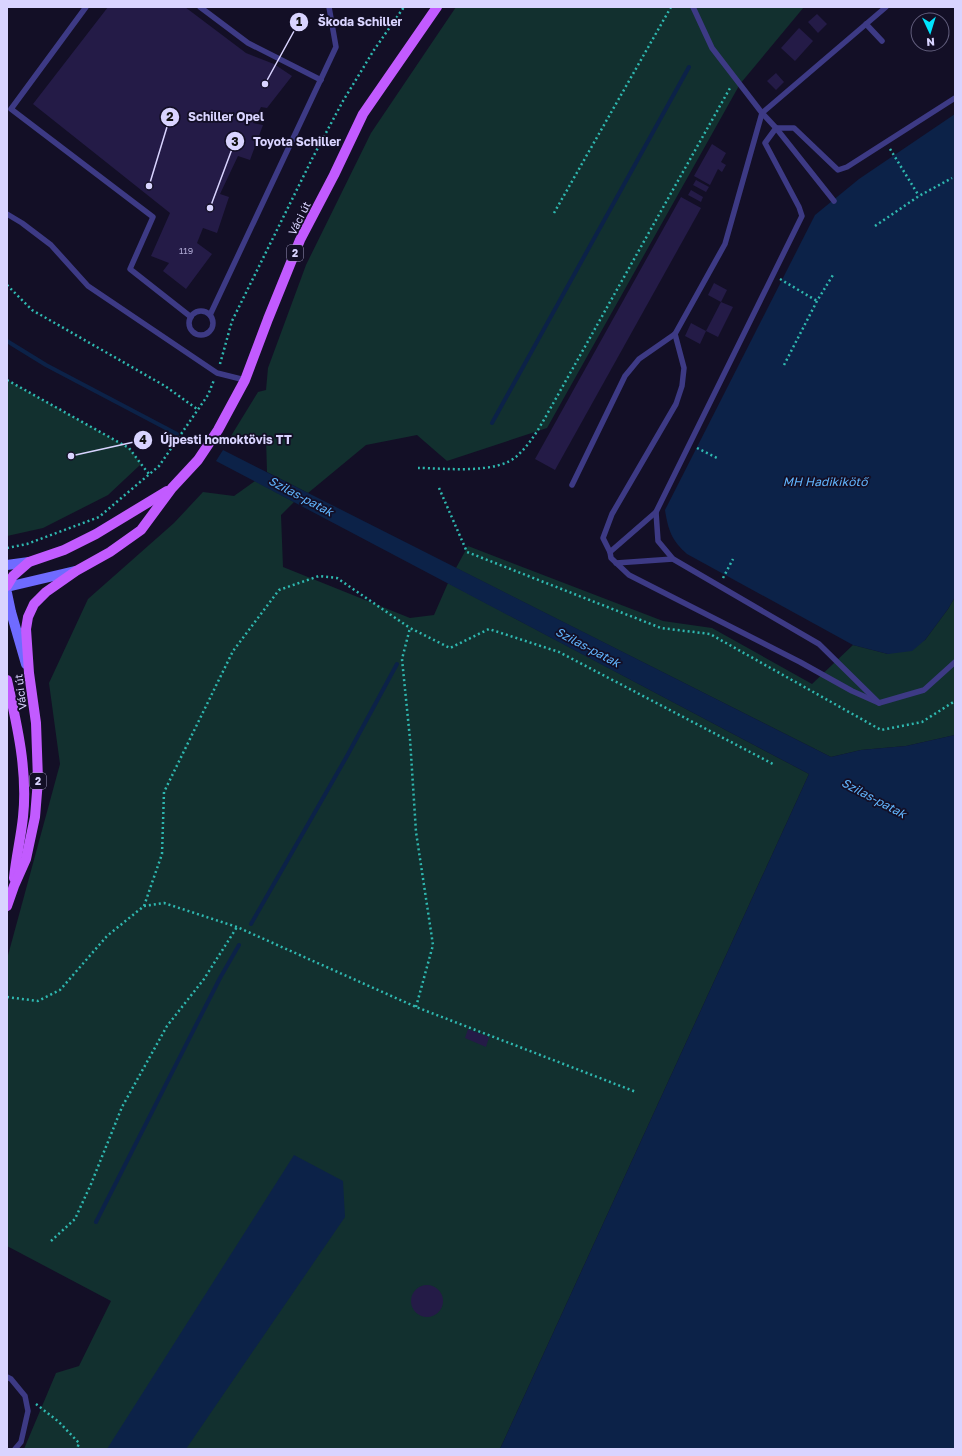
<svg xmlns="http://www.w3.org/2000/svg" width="962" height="1456" viewBox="0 0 962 1456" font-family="'Golos Text',sans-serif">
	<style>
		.green { fill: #12302f }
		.water { fill: #0c2248 }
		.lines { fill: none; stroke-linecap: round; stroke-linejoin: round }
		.stream { stroke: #0c2248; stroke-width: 4 }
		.building { fill: #241b47 }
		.path { stroke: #2fb8b0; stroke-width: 2.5; stroke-dasharray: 2 3; stroke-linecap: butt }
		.lane { stroke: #3d3a85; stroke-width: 5.5 }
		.secondary { stroke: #6f6bff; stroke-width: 10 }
		.primary { stroke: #c25bff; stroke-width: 10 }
		.labels { text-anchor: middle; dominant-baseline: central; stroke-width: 3.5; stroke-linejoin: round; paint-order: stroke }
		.number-label { font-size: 9px; fill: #aca6d1 }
		.shield { fill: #130f26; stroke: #9e99be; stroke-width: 1 }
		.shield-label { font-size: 10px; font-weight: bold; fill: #d9d4ff }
		.street-label { font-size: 11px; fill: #d9d4ff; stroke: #130f26 }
		.water-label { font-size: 12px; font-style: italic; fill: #62b6ff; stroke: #130f26 }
		.leader { fill: none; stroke: #d9d4ff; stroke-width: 1.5 }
		.callout-dot { fill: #d9d4ff; stroke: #130f26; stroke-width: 1.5 }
		.mark-label { font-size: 12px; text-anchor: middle; font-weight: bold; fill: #111 }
		.callout-label { font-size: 12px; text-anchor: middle; font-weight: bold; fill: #d9d4ff; stroke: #130f26; stroke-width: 3.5; stroke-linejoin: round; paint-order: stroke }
	</style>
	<rect width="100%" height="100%" fill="#130f26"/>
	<g class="green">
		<path d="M456,7H804L740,84L547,428L447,461L417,435L366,445L308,493L267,472L266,438L254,445L231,436L258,392L266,390L268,368L306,265L371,133Z"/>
		<path d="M7,380L129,448L141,464L108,495L43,528L7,536Z"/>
		<path d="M255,481L294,502L281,515L283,567L410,618L434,615L448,583L809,774L500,1449H24L56,1373L79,1366L111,1301L7,1246V959L60,764L49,683L88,599L174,523L203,492L234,496Z"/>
		<path d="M468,546L663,621L712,628L812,684L853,645L888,654L925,640L948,609L955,597V735L906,746L861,750L831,757L456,568Z"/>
	</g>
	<g class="water">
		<path d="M955,114V597L948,609L925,640L912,651L888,654L853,645L687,554C672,541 668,530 665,510L815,215L859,179Z"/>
		<path d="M223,450L831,757L861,750L906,746L955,735V1449H500L809,774L216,461Z"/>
		<path d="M294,1155L343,1181L345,1217L186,1449H107Z"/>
	</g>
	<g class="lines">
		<g class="stream">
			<path d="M7,341L46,365L177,434"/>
			<path d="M492,423L689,67"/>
			<path d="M251,924L347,756L397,664"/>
			<path d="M96,1222L220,978L239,945"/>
		</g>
	</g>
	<g class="building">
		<path d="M108,7H185L246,53L274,64L292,76L267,108L261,107L253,123L263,125L250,160L238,156L220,194L229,197L217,233L203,228L197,243L212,254L186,289L163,271L169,263L151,256L170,213L33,104Z"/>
		<path d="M817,14L827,24L818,33L808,22Z"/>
		<path d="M799,28L813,41L795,61L781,48Z"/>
		<path d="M776,73L784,82L776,90L767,81Z"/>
		<path d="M712,144L726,153L721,162L726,165L722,172L718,169L710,185L694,176Z"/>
		<path d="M696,180L709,187L706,192L693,185Z"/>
		<path d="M691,190L703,197L701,202L688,195Z"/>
		<path d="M681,197L701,208L555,470L535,459Z"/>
		<path d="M714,283L727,290L721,302L708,295Z"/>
		<path d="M721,302L733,307L718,337L706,331Z"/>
		<path d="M691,323L706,331L700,344L685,336Z"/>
		<path d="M468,1029L489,1037L486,1047L465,1038Z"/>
		<circle cx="427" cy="1301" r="16"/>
	</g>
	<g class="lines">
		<g class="path">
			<path d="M890,149L919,196"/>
			<path d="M554,213L671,7"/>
			<path d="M875,226L919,196L952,178"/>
			<path d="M780,279L817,301"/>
			<path d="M7,285L32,310L165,386L197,409"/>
			<path d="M220,364L232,321L312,159L343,101L374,50L404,7"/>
			<path d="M784,365L817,301L833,275"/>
			<path d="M7,380L129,448L141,464L149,474"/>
			<path d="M697,448L719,459"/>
			<path d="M418,468C445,468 498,475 518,455C532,442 541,425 550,409L730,88"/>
			<path d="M439,488L467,552L661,628L710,634L881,730L922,722L955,701"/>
			<path d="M7,548L27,544L99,517L159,466L208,395L214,380"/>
			<path d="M723,578L733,559"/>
			<path d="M144,906L162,854L164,792L233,651L279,590L319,576L337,578L410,628"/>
			<path d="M7,997L38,1001L60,990L107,936L144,906L164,903L237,927L416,1007L636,1092"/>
			<path d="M416,1007L433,945L416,832L410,739L402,659L410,628L450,648L489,629L559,652L773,764"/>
			<path d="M51,1241L75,1219L91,1184L122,1107L167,1026L204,979L237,927"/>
			<path d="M36,1404L59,1422L79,1443L77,1449"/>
		</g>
		<g class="lane">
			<path d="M86,7L11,109L153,217L130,269L191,317"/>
			<path d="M200,7L248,43L321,80"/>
			<path d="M693,7L712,48L762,113L776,128L834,201"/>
			<path d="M866,24L882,41"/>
			<path d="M7,214L22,223L51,245L88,286L217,373L245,380"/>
			<circle cx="201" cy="323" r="12"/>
			<path d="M210,315L336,47L329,7"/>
			<path d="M675,334L684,368L682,386L676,404L612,514L603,538L610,552L611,558L629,575L800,662L852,691L879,703L924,690L955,662"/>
			<path d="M572,485L625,376L639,359L675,334L725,244L762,113L886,7"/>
			<path d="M610,552L656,512"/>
			<path d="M616,563L673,559"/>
			<path d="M879,703L819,644L673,559L658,541L656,512L802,216L799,207L765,143L776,128H794L838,170L847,167L955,98"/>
			<path d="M7,1377L11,1379L25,1396L28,1411L21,1442L15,1449"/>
		</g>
		<g class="secondary">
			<path d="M7,565L29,562"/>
			<path d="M7,587L75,571"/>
			<path d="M7,593L11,612L26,664"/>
		</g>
		<g class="primary">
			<path d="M7,586L13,576L29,562L64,550L96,534L167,491"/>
			<path d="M7,680C17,724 28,772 23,817C21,837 16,857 14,878"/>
			<path d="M7,906L14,886L26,859L35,817L38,780L36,723L29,673L26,629L28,617L34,604L46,592L76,571L110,552L141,530L172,488L198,460L218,430L245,380L268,319L300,240L334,175L363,114L437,7"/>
		</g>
	</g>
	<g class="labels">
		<g class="number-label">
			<text x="186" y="250">119</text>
		</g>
		<g class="shield">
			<rect x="287" y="245" width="16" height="16" rx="3"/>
			<rect x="30" y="773" width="16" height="16" rx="3"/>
		</g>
		<g class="shield-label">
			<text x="295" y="253">2</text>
			<text x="38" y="781">2</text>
		</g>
		<g class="street-label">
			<text transform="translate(299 218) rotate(-63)">Váci út</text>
			<text transform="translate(20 692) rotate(-97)">Váci út</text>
		</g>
		<g class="water-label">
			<text x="825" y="481">MH Hadikikötő</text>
			<text transform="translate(301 496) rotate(28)">Szilas-patak</text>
			<text transform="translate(588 647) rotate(28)">Szilas-patak</text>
			<text transform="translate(874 798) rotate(28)">Szilas-patak</text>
		</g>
	</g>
	<path class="leader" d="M265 84L299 22M149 186L170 117M210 208L235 141M71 456L143 440"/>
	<g class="callout-dot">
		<circle cx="265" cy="84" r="4"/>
		<circle cx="149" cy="186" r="4"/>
		<circle cx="210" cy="208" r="4"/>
		<circle cx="71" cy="456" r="4"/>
		<circle cx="299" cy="22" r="10"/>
		<circle cx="170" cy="117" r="10"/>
		<circle cx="235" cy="141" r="10"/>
		<circle cx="143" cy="440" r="10"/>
	</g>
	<g class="mark-label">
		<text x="299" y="26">1</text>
		<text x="170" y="121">2</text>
		<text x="235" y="146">3</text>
		<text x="143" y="444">4</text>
	</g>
	<g class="callout-label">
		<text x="360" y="26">Škoda Schiller</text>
		<text x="226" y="121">Schiller Opel</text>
		<text x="297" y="146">Toyota Schiller</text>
		<text x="226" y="444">Újpesti homoktövis TT</text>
	</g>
	<rect width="962" height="1456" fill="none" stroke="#d9d4ff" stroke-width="16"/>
	<g transform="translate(930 32) rotate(176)"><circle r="19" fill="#130f26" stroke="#625e7d"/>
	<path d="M0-3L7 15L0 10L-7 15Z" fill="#00e5ff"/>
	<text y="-6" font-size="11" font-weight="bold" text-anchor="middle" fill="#d9d4ff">N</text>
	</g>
</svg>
